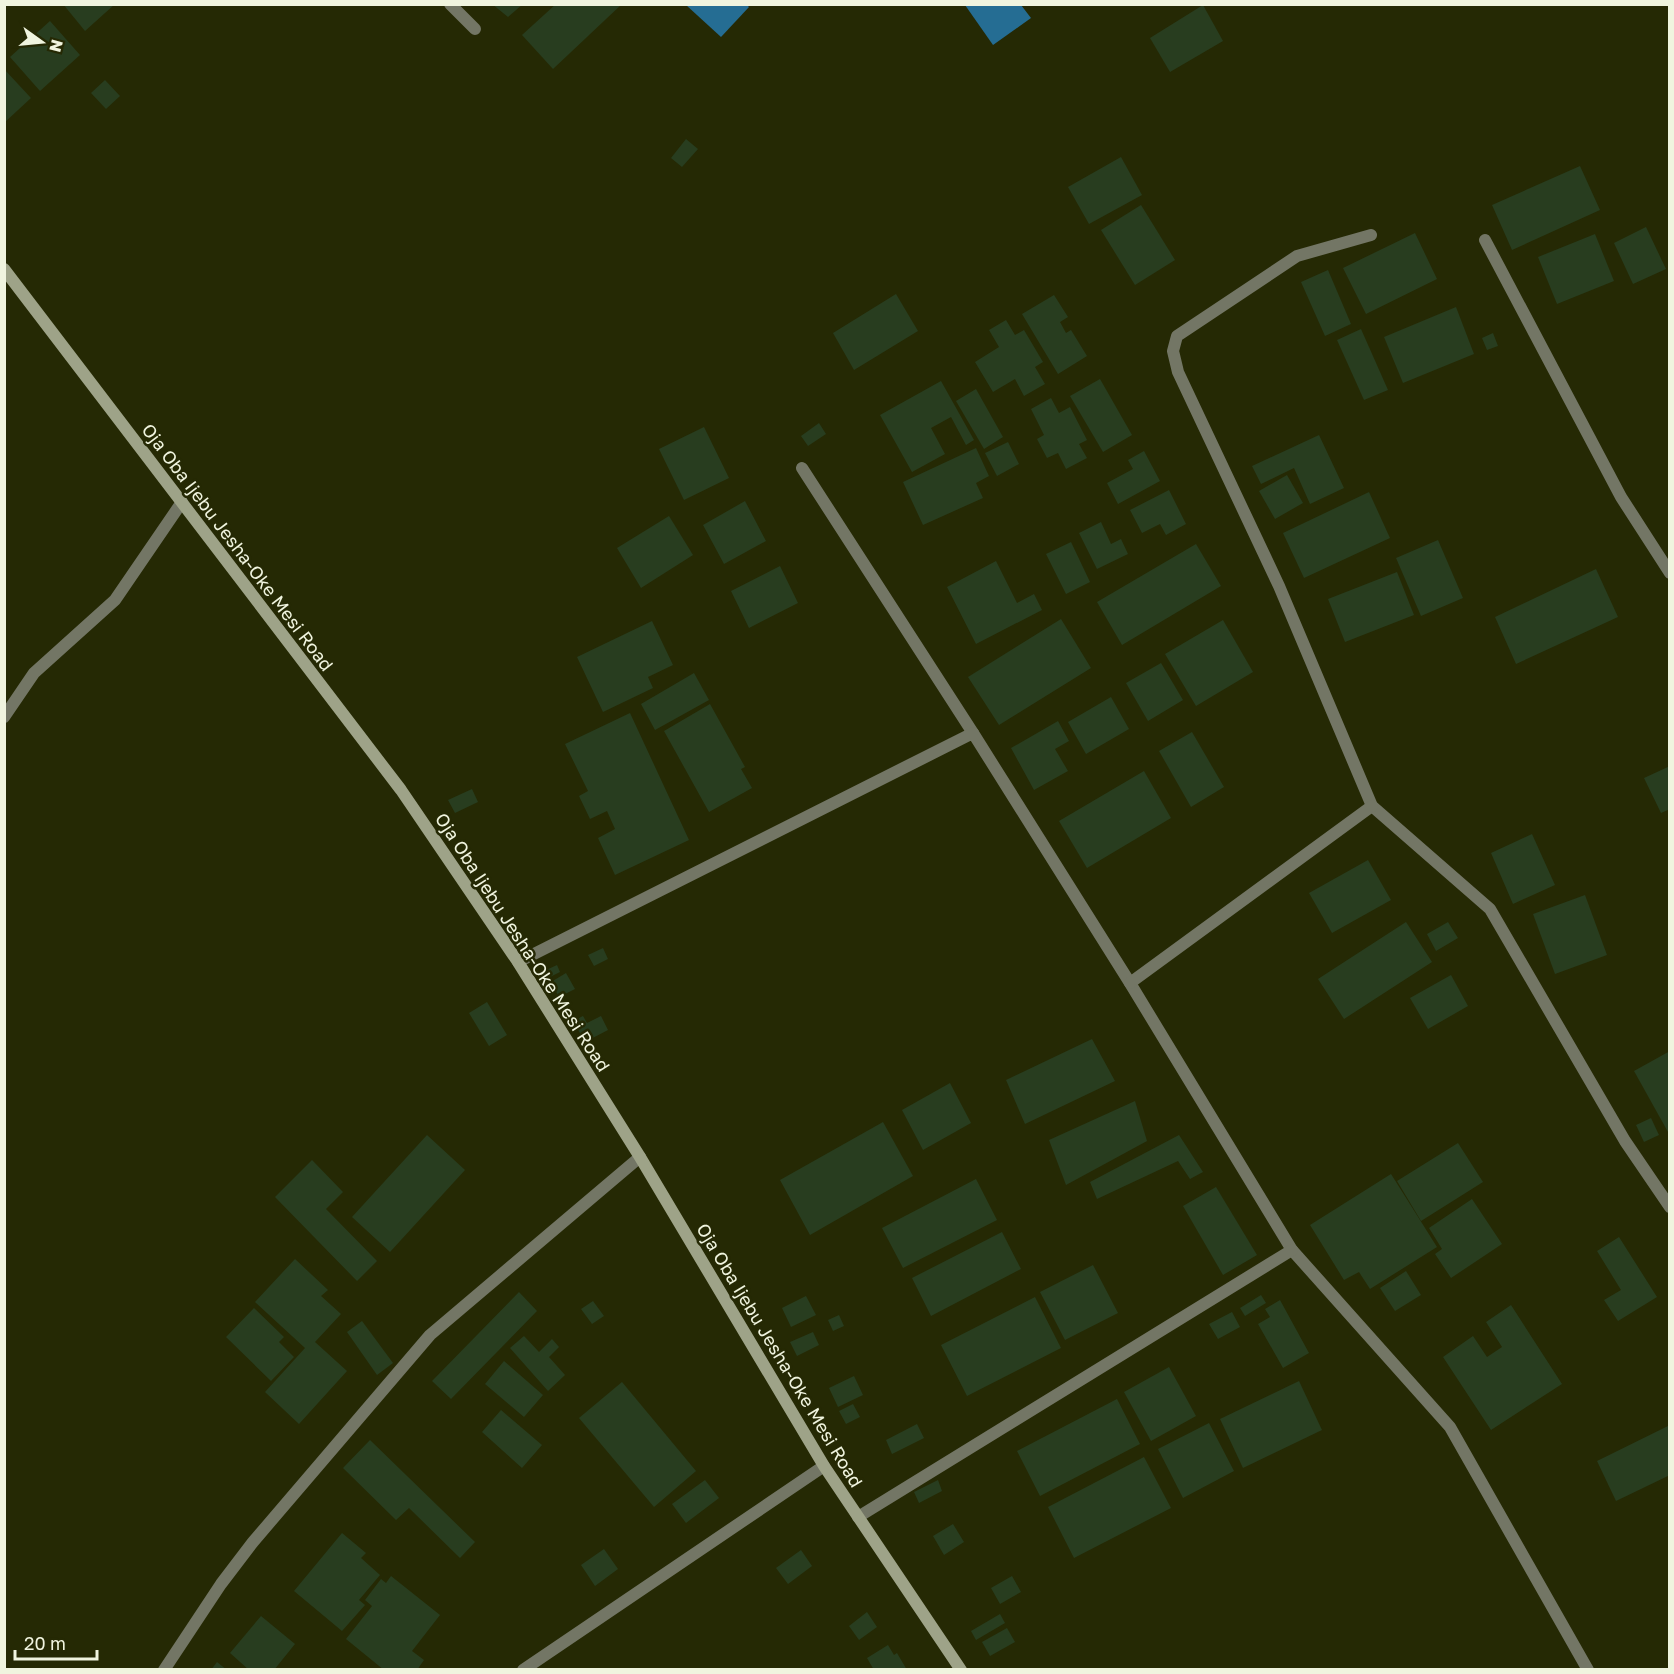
<svg xmlns="http://www.w3.org/2000/svg" width="1674" height="1674" viewBox="0 0 1674 1674" font-family="'Golos Text',sans-serif">
	<style>
		.water { fill: #256d93 }
		.building { fill: #283d1f }
		.lines { fill: none; stroke-linecap: round; stroke-linejoin: round }
		.minor { stroke: #737665; stroke-width: 12 }
		.secondary { stroke: #9ea388; stroke-width: 12 }
		.labels { text-anchor: middle; dominant-baseline: central; stroke-width: 5; stroke-linejoin: round; paint-order: stroke }
		.street-label { font-size: 18px; fill: #f0f4df; stroke: #252904 }
	</style>
	<rect width="100%" height="100%" fill="#252904"/>
	<g class="water">
		<path d="M746,4L749,7L721,37L686,5Z"/>
		<path d="M965,5H1021L1031,18L993,45Z"/>
	</g>
	<g class="building">
		<path d="M63,4H115L85,31Z"/>
		<path d="M492,4H523L508,17Z"/>
		<path d="M556,4H622L553,69L522,35Z"/>
		<path d="M1203,5L1223,41L1170,72L1150,38Z"/>
		<path d="M50,21L80,55L40,91L10,57Z"/>
		<path d="M4,69L31,98L4,123Z"/>
		<path d="M105,80L120,96L106,109L91,93Z"/>
		<path d="M686,139L698,149L682,167L671,158Z"/>
		<path d="M1121,157L1142,195L1089,224L1068,187Z"/>
		<path d="M1580,166L1600,210L1512,250L1492,205Z"/>
		<path d="M1141,205L1175,260L1135,285L1101,230Z"/>
		<path d="M1646,227L1666,269L1633,284L1614,243Z"/>
		<path d="M1415,233L1437,279L1366,314L1343,268Z"/>
		<path d="M1595,234L1614,281L1557,304L1538,257Z"/>
		<path d="M1328,270L1351,324L1325,336L1301,282Z"/>
		<path d="M896,294L918,331L854,370L833,333Z"/>
		<path d="M1054,295L1068,317L1060,322L1066,333L1071,330L1087,356L1058,374L1022,314Z"/>
		<path d="M1456,307L1474,354L1403,383L1384,337Z"/>
		<path d="M1006,320L1015,335L1024,330L1043,362L1035,367L1045,384L1024,396L1015,379L993,392L975,362L999,347L989,330Z"/>
		<path d="M1361,329L1388,390L1364,400L1337,340Z"/>
		<path d="M1493,333L1498,346L1487,350L1482,338Z"/>
		<path d="M1100,379L1132,435L1103,452L1070,396Z"/>
		<path d="M941,381L974,440L966,445L951,417L931,428L945,454L912,472L880,415Z"/>
		<path d="M976,389L1003,437L984,449L956,401Z"/>
		<path d="M1051,398L1059,413L1070,407L1087,440L1079,444L1087,458L1066,469L1058,453L1047,458L1037,439L1044,435L1031,409Z"/>
		<path d="M819,423L826,434L808,446L801,436Z"/>
		<path d="M704,427L729,478L684,500L659,449Z"/>
		<path d="M1319,435L1344,488L1310,504L1294,468L1261,484L1252,466Z"/>
		<path d="M1008,442L1019,464L997,476L985,453Z"/>
		<path d="M976,448L989,476L976,483L983,498L923,525L903,482Z"/>
		<path d="M1144,451L1160,481L1118,504L1107,483L1133,469L1128,460Z"/>
		<path d="M1287,475L1303,503L1275,519L1259,491Z"/>
		<path d="M1169,490L1186,524L1166,535L1160,524L1142,533L1130,510Z"/>
		<path d="M1369,492L1390,538L1304,578L1283,533Z"/>
		<path d="M745,501L766,541L724,564L703,525Z"/>
		<path d="M669,516L693,555L641,588L617,548Z"/>
		<path d="M1101,522L1111,544L1121,539L1128,554L1097,569L1079,533Z"/>
		<path d="M1438,540L1463,598L1421,616L1396,558Z"/>
		<path d="M1071,542L1090,582L1066,594L1046,554Z"/>
		<path d="M1196,544L1221,586L1122,645L1097,602Z"/>
		<path d="M996,561L1017,603L1034,594L1042,610L976,644L947,587Z"/>
		<path d="M780,566L798,603L749,628L731,591Z"/>
		<path d="M1596,569L1618,617L1516,664L1495,617Z"/>
		<path d="M1397,572L1414,615L1345,642L1328,599Z"/>
		<path d="M1061,619L1091,668L999,725L968,677Z"/>
		<path d="M1223,620L1253,672L1196,706L1165,654Z"/>
		<path d="M652,621L673,665L648,677L653,688L603,712L577,657Z"/>
		<path d="M1161,663L1183,700L1148,721L1126,683Z"/>
		<path d="M694,673L709,700L655,730L641,704Z"/>
		<path d="M1111,697L1129,729L1086,754L1068,722Z"/>
		<path d="M710,704L745,767L741,769L752,788L709,812L664,731Z"/>
		<path d="M630,713L689,840L615,875L598,838L615,829L607,811L590,819L579,796L588,791L565,744Z"/>
		<path d="M1058,721L1069,741L1055,749L1068,771L1034,790L1011,748Z"/>
		<path d="M1192,732L1224,787L1191,807L1159,751Z"/>
		<path d="M1670,766V809L1661,813L1644,778Z"/>
		<path d="M1144,771L1171,818L1087,868L1059,821Z"/>
		<path d="M472,789L478,802L455,813L448,800Z"/>
		<path d="M1532,834L1555,885L1513,904L1491,853Z"/>
		<path d="M1368,860L1391,900L1332,933L1309,893Z"/>
		<path d="M1585,895L1607,955L1555,974L1533,914Z"/>
		<path d="M1406,922L1432,962L1344,1019L1318,979Z"/>
		<path d="M1448,922L1458,938L1436,951L1427,934Z"/>
		<path d="M603,948L608,959L594,966L588,955Z"/>
		<path d="M557,965L560,972L548,978L544,971Z"/>
		<path d="M566,973L575,989L559,997L551,982Z"/>
		<path d="M1451,975L1468,1006L1428,1029L1410,998Z"/>
		<path d="M487,1002L507,1035L489,1046L469,1013Z"/>
		<path d="M583,1016L587,1023L601,1016L608,1030L585,1042L573,1021Z"/>
		<path d="M1092,1039L1115,1081L1025,1124L1006,1080Z"/>
		<path d="M1670,1051V1131L1668,1132L1634,1071Z"/>
		<path d="M950,1083L971,1123L923,1150L902,1110Z"/>
		<path d="M1135,1101L1147,1141L1066,1185L1049,1140Z"/>
		<path d="M1651,1118L1659,1135L1644,1142L1636,1125Z"/>
		<path d="M883,1122L913,1176L810,1235L780,1180Z"/>
		<path d="M427,1135L465,1170L390,1252L352,1217Z"/>
		<path d="M1179,1135L1203,1172L1190,1179L1178,1161L1097,1199L1090,1182Z"/>
		<path d="M1458,1143L1483,1182L1421,1221L1397,1181Z"/>
		<path d="M312,1160L343,1192L326,1209L377,1261L357,1281L275,1197Z"/>
		<path d="M1391,1174L1437,1247L1370,1289L1359,1272L1344,1280L1310,1225Z"/>
		<path d="M976,1179L997,1220L903,1268L882,1228Z"/>
		<path d="M1216,1187L1257,1255L1223,1275L1183,1206Z"/>
		<path d="M1472,1199L1502,1244L1451,1278L1435,1254L1442,1249L1429,1228Z"/>
		<path d="M1002,1232L1021,1269L931,1316L912,1278Z"/>
		<path d="M1619,1237L1657,1297L1618,1321L1604,1300L1621,1290L1597,1251Z"/>
		<path d="M295,1259L328,1290L321,1296L341,1314L315,1342L347,1371L299,1424L265,1392L305,1348L255,1302Z"/>
		<path d="M1093,1265L1118,1313L1065,1340L1040,1292Z"/>
		<path d="M1406,1271L1421,1295L1395,1311L1380,1288Z"/>
		<path d="M519,1292L537,1311L451,1399L432,1381Z"/>
		<path d="M1261,1295L1266,1303L1245,1316L1240,1308Z"/>
		<path d="M806,1296L816,1315L791,1327L782,1308Z"/>
		<path d="M1035,1297L1061,1348L967,1396L941,1345Z"/>
		<path d="M1280,1300L1309,1353L1283,1368L1258,1324L1270,1317L1265,1309Z"/>
		<path d="M593,1301L604,1316L592,1324L581,1309Z"/>
		<path d="M1511,1305L1562,1384L1491,1430L1443,1357L1473,1336L1487,1357L1502,1347L1486,1322Z"/>
		<path d="M254,1308L284,1337L279,1342L294,1357L271,1381L226,1337Z"/>
		<path d="M1232,1312L1240,1327L1218,1339L1209,1324Z"/>
		<path d="M839,1315L844,1326L833,1331L828,1320Z"/>
		<path d="M362,1321L393,1363L377,1375L347,1332Z"/>
		<path d="M813,1332L819,1345L797,1356L790,1342Z"/>
		<path d="M524,1336L539,1352L552,1339L559,1347L549,1357L565,1375L548,1391L510,1348Z"/>
		<path d="M504,1361L543,1395L524,1417L485,1384Z"/>
		<path d="M1169,1367L1196,1416L1151,1441L1124,1392Z"/>
		<path d="M854,1376L863,1395L838,1407L829,1388Z"/>
		<path d="M1299,1381L1322,1430L1243,1468L1220,1419Z"/>
		<path d="M622,1382L696,1471L654,1507L579,1418Z"/>
		<path d="M1117,1399L1140,1444L1040,1496L1017,1451Z"/>
		<path d="M853,1404L860,1417L846,1424L839,1411Z"/>
		<path d="M501,1410L542,1445L522,1468L482,1432Z"/>
		<path d="M1209,1423L1234,1471L1183,1498L1158,1449Z"/>
		<path d="M917,1424L924,1438L892,1454L886,1440Z"/>
		<path d="M1670,1425V1475L1616,1501L1597,1461Z"/>
		<path d="M370,1440L475,1542L460,1558L409,1508L396,1520L343,1468Z"/>
		<path d="M1144,1457L1171,1508L1074,1558L1048,1507Z"/>
		<path d="M705,1480L719,1498L686,1523L672,1504Z"/>
		<path d="M938,1480L942,1491L919,1503L914,1492Z"/>
		<path d="M953,1524L964,1542L944,1555L933,1536Z"/>
		<path d="M342,1533L366,1553L361,1558L380,1575L359,1600L365,1605L342,1631L294,1591Z"/>
		<path d="M604,1549L618,1569L595,1586L581,1565Z"/>
		<path d="M801,1550L812,1566L788,1584L776,1568Z"/>
		<path d="M391,1576L440,1615L412,1651L424,1660L417,1670H384L346,1639L372,1606L365,1600L381,1579L386,1583Z"/>
		<path d="M1012,1576L1021,1592L1000,1604L991,1588Z"/>
		<path d="M867,1612L877,1627L859,1640L849,1626Z"/>
		<path d="M1000,1614L1005,1623L976,1640L971,1631Z"/>
		<path d="M261,1616L295,1644L274,1670H249L230,1653Z"/>
		<path d="M1007,1628L1015,1642L990,1656L982,1642Z"/>
		<path d="M888,1645L894,1655L897,1653L907,1670H874L867,1658Z"/>
		<path d="M217,1662L227,1670H211Z"/>
	</g>
	<g class="lines">
		<g class="minor">
			<path d="M450,4L475,29"/>
			<path d="M1371,235L1297,256L1177,336L1173,351L1178,372L1279,586L1372,806L1490,909L1625,1141L1670,1207"/>
			<path d="M1485,240L1621,497L1670,573"/>
			<path d="M802,468L973,733"/>
			<path d="M4,717L34,673L115,600L182,502"/>
			<path d="M518,962L973,733L1130,983L1292,1250L1450,1427L1588,1670"/>
			<path d="M1130,983L1372,806"/>
			<path d="M858,1517L1292,1250"/>
			<path d="M164,1670L221,1584L253,1542L430,1335L640,1157"/>
			<path d="M523,1670L824,1466"/>
		</g>
		<path class="secondary" d="M4,269L401,790L518,962L640,1157L824,1466L961,1670"/>
	</g>
	<g class="labels">
		<g class="street-label">
			<text transform="translate(238 547) rotate(53)">Oja Oba Ijebu Jesha-Oke Mesi Road</text>
			<text transform="translate(523 942) rotate(57)">Oja Oba Ijebu Jesha-Oke Mesi Road</text>
			<text transform="translate(780 1355) rotate(59)">Oja Oba Ijebu Jesha-Oke Mesi Road</text>
		</g>
	</g>
	<rect width="1674" height="1674" fill="none" stroke="#f0f4df" stroke-width="12"/>
	<g transform="translate(42 42) rotate(105)" stroke="#252904" stroke-width="4.5" paint-order="stroke">
	<path d="M0-4.5L10 22L0 15L-10 22Z" fill="#f0f4df"/>
	<text y="-9" font-size="16" font-weight="bold" text-anchor="middle" fill="#f0f4df">N</text>
	</g>
	<path d="M15 1650v9h82v-9" fill="none" stroke="#f0f4df" stroke-width="3"/>
	<text x="24" y="1650" font-size="18" fill="#f0f4df" stroke="#252904" stroke-width="4.5" paint-order="stroke">20 m</text>
</svg>
